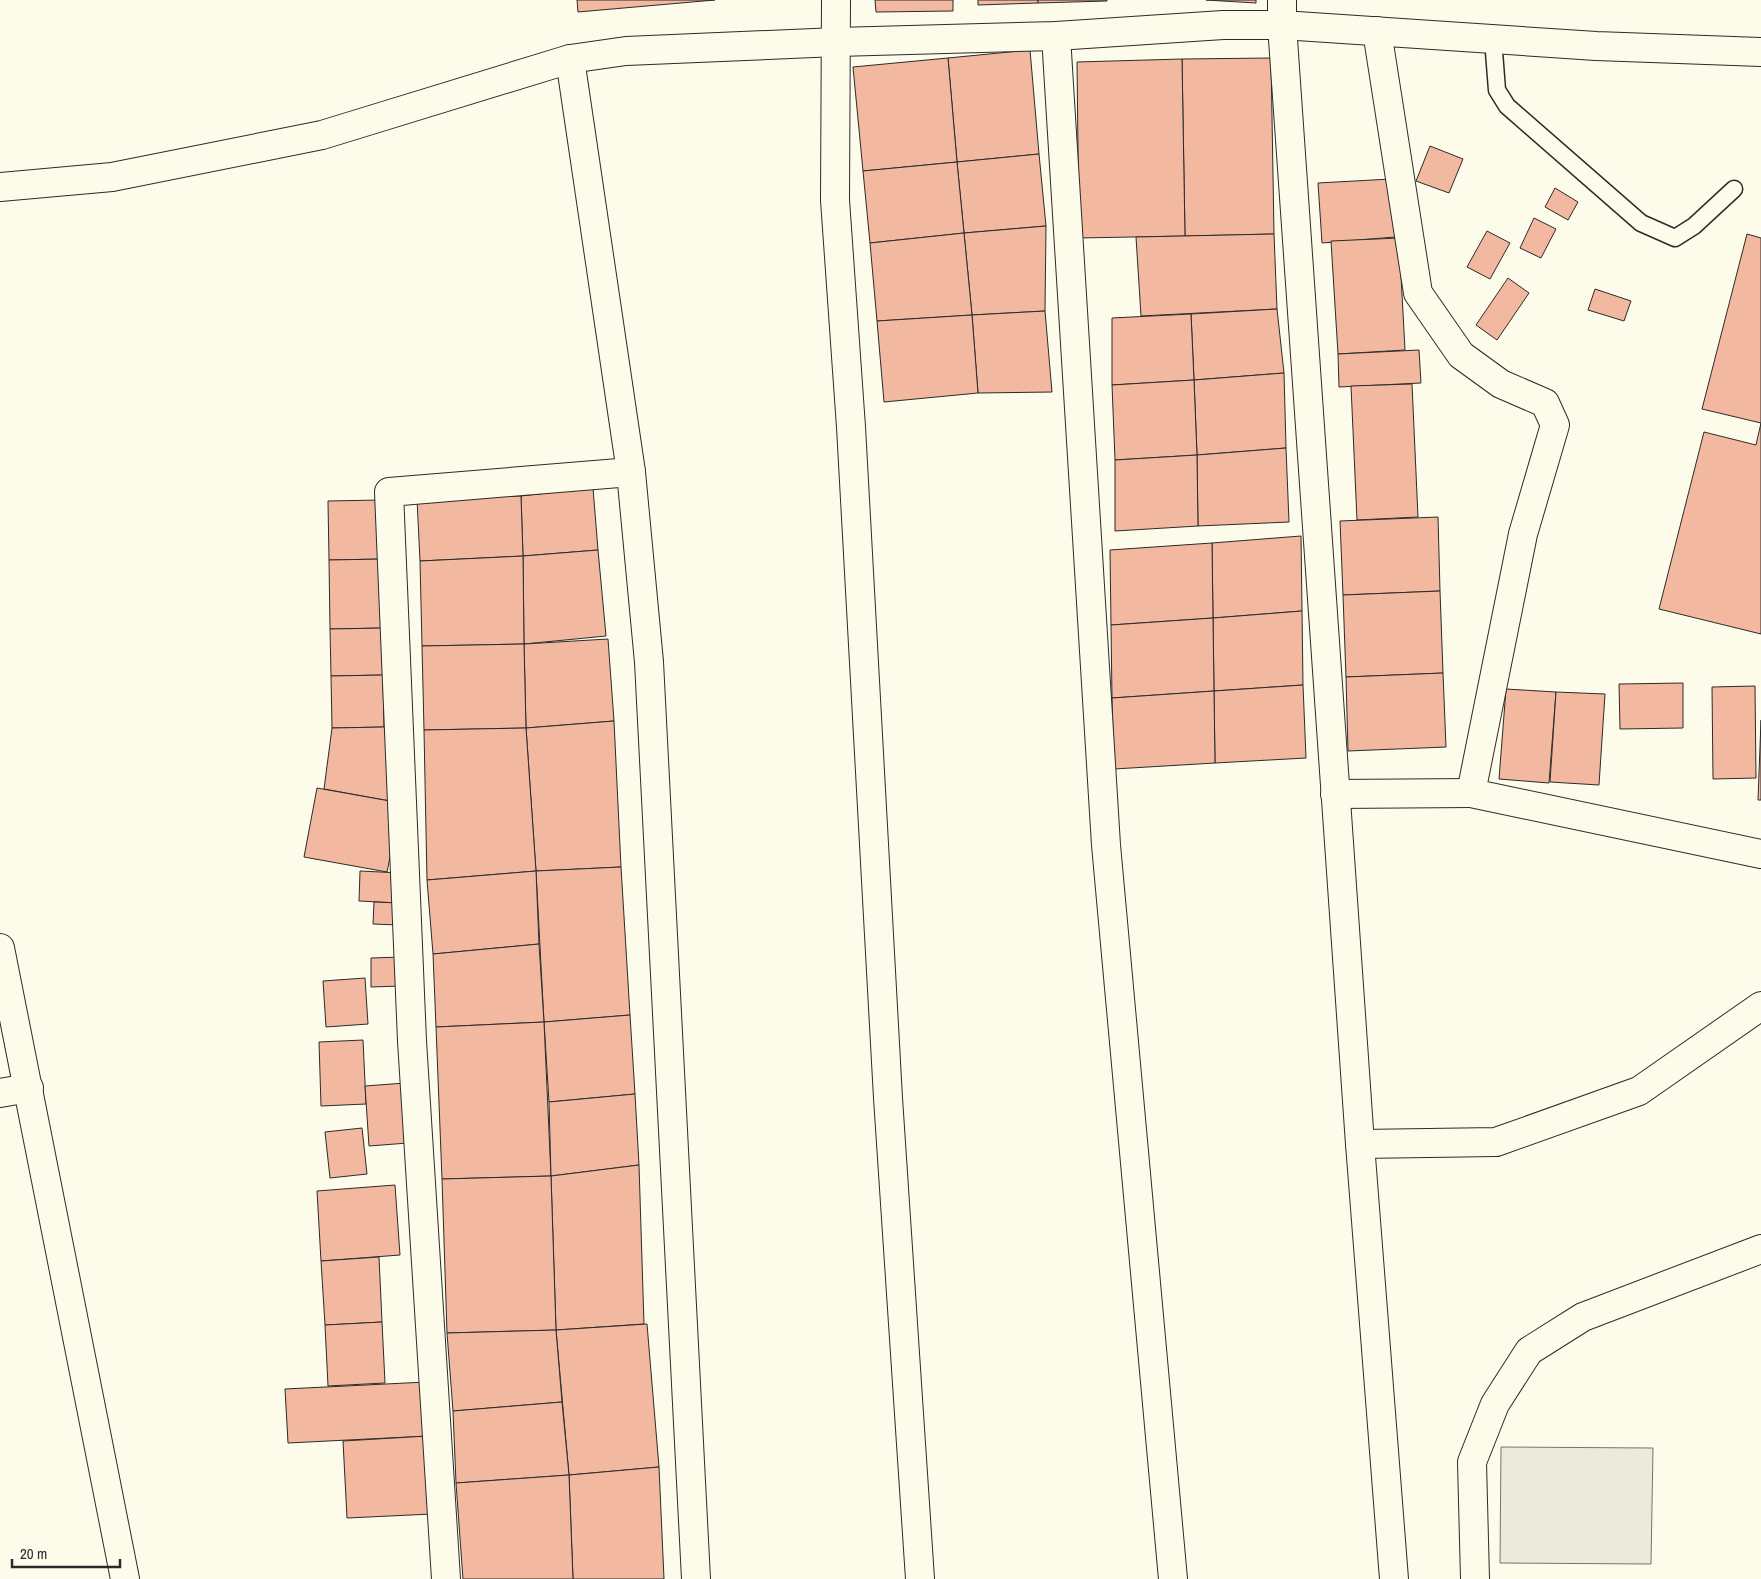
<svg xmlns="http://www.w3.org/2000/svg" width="1761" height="1579" viewBox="0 0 1761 1579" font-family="'Archivo Narrow',sans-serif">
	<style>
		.green { fill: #ecebdb; stroke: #74746e }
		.building { fill: #f2b8a0; stroke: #2b2b2b }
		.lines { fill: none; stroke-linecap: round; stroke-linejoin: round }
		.lane-casing { stroke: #2b2b2b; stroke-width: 19 }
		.street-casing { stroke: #2b2b2b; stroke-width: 30 }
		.secondary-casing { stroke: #2b2b2b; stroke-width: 30 }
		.lane { stroke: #fdfbea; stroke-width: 16 }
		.street { stroke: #fdfbea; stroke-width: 28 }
		.secondary { stroke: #fdfbea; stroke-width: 28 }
	</style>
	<rect width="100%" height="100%" fill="#fdfbea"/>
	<path class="green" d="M1501,1447L1653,1448L1651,1564L1500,1563Z"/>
	<g class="building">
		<path d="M577,0H715L578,12Z"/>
		<path d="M875,0H953V11L876,12Z"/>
		<path d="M978,0H1038V3L978,5Z"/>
		<path d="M1038,0H1107V1L1038,3Z"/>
		<path d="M1206,0H1256V3Z"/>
		<path d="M1030,50L1039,154L957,162L948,58Z"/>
		<path d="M948,58L957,162L863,171L853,67Z"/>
		<path d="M1271,58L1274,234L1185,236L1182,59Z"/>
		<path d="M1182,59L1185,236L1079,238L1077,62Z"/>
		<path d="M1430,146L1463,159L1449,193L1416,181Z"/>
		<path d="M1039,154L1046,226L964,233L957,162Z"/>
		<path d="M957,162L964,233L870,243L863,171Z"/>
		<path d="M1391,179L1395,237L1322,243L1318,183Z"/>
		<path d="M1555,188L1578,202L1568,220L1545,207Z"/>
		<path d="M1534,218L1556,229L1541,258L1520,248Z"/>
		<path d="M1046,226L1045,311L972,315L964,233Z"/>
		<path d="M1487,231L1510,243L1490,279L1467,267Z"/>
		<path d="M964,233L972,315L877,321L870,243Z"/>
		<path d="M1274,234L1277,309L1141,316L1136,237Z"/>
		<path d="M1747,234L1761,238V634L1659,609L1704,432L1756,445L1761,423L1702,409Z"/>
		<path d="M1399,238L1405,350L1338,354L1331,241Z"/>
		<path d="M1508,278L1529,293L1497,340L1476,325Z"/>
		<path d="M1595,289L1631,301L1624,321L1588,310Z"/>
		<path d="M1277,309L1284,373L1194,380L1191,314Z"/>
		<path d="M1045,311L1052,392L978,393L972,315Z"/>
		<path d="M1191,314L1194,380L1112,385V318Z"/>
		<path d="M972,315L978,393L884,402L877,321Z"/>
		<path d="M1419,350L1421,383L1339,387L1338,354Z"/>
		<path d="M1284,373L1286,448L1197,455L1194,380Z"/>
		<path d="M1194,380L1197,455L1115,460L1112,385Z"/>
		<path d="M1412,384L1418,517L1357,520L1351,386Z"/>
		<path d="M1286,448L1289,522L1198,526L1197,455Z"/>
		<path d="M1197,455L1198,526L1115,531V460Z"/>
		<path d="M593,488L598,550L523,556L521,496Z"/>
		<path d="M521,496L523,556L420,561L417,499Z"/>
		<path d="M381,500L382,559L329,560L328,501Z"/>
		<path d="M1438,517L1440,591L1343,595L1340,521Z"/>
		<path d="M1301,536L1302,611L1213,618L1212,543Z"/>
		<path d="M1212,543L1213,618L1111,625L1110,550Z"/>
		<path d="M598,550L606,636L524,644L523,556Z"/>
		<path d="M523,556L524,644L422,646L420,561Z"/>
		<path d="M382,559L383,628L330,629L329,560Z"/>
		<path d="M1440,591L1443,673L1346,677L1343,595Z"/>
		<path d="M1302,611L1303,685L1214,691L1213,618Z"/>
		<path d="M1213,618L1214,691L1112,698L1111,625Z"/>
		<path d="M383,628V675L331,676L330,629Z"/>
		<path d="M608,639L614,721L526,728L524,644Z"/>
		<path d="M524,644L526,728L424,730L422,646Z"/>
		<path d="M1443,673L1446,747L1348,751L1346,677Z"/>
		<path d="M383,675L384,727L332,728L331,676Z"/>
		<path d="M1683,683V728L1620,729L1619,684Z"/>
		<path d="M1303,685L1306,758L1215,763L1214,691Z"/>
		<path d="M1755,686L1756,778L1713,779L1712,687Z"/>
		<path d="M1506,689L1556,692L1549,783L1499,779Z"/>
		<path d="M1214,691L1215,763L1114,769L1112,698Z"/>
		<path d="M1556,692L1605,694L1599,785L1550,782Z"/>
		<path d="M1761,720V800H1758Z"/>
		<path d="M614,721L621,867L536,871L526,728Z"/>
		<path d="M384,727L395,731L390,801L324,789L332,728Z"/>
		<path d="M526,728L536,871L427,880L424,730Z"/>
		<path d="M317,788L401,803L387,872L304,857Z"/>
		<path d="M621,867L630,1015L544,1022L536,871Z"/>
		<path d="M360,871L401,873L399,903L359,901Z"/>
		<path d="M536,871L539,944L433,954L427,880Z"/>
		<path d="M374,902L399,903V925L373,924Z"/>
		<path d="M539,944L544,1022L436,1027L433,954Z"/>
		<path d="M401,957V986L371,987V958Z"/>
		<path d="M365,978L368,1024L326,1027L323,981Z"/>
		<path d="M630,1015L635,1094L549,1102L544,1022Z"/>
		<path d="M544,1022L551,1176L442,1179L436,1027Z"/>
		<path d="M363,1040L366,1104L321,1106L319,1042Z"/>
		<path d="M405,1083L408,1143L369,1146L365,1086Z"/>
		<path d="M635,1094L639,1165L551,1176L549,1102Z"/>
		<path d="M362,1128L367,1174L330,1178L325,1132Z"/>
		<path d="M639,1165L644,1324L556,1330L551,1176Z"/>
		<path d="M551,1176L556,1330L447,1333L442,1179Z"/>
		<path d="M395,1185L400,1255L321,1261L317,1191Z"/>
		<path d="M379,1257L382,1322L325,1325L321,1261Z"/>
		<path d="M382,1322L385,1383L328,1386L325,1325Z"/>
		<path d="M647,1324L659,1467L569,1475L556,1330Z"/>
		<path d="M556,1330L562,1402L453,1411L447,1333Z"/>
		<path d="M426,1382L428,1436L288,1443L285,1389Z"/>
		<path d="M562,1402L569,1475L456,1483L453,1411Z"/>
		<path d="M428,1436L432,1514L347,1518L343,1441Z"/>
		<path d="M659,1467L664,1579H573L569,1475Z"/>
		<path d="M569,1475L573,1579H463L456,1483Z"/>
	</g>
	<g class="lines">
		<g class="lane-casing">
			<path id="lane" d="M1493,39L1497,90L1507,106L1641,223L1675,238L1694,226L1734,189"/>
		</g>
		<g class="street-casing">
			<g id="street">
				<path d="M836,0L835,200L851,427L888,1098L920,1579"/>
				<path d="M1282,0V25L1360,1144L1394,1579"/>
				<path d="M1377,31L1418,293L1461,355L1501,384L1545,403L1555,425L1523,534L1471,793L1761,854"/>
				<path d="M1056,36L1106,845L1173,1579"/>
				<path d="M570,59L631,472L649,662L696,1579"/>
				<path d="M0,187L112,177L322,135L570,59L626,51L837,42L1056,36L1223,25H1282L1596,46L1761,52"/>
				<path d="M1335,794L1471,793"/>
				<path d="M0,1093L29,1088"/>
				<path d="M1360,1144L1496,1142L1639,1091L1761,1006"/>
				<path d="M446,1579L412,1041L389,492L631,472"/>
				<path d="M1475,1579L1472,1462L1495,1404L1529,1351L1583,1317L1761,1249"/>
			</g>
		</g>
		<g class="secondary-casing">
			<path id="secondary" d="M0,948L125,1579"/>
		</g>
		<use href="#lane" class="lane"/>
		<use href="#street" class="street"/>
		<use href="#secondary" class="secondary"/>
	</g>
	<path d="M12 1559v8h108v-8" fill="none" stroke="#2b2b2b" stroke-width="2.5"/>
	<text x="20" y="1559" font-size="15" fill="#2b2b2b" stroke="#fdfbea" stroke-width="4" paint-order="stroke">20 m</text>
</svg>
